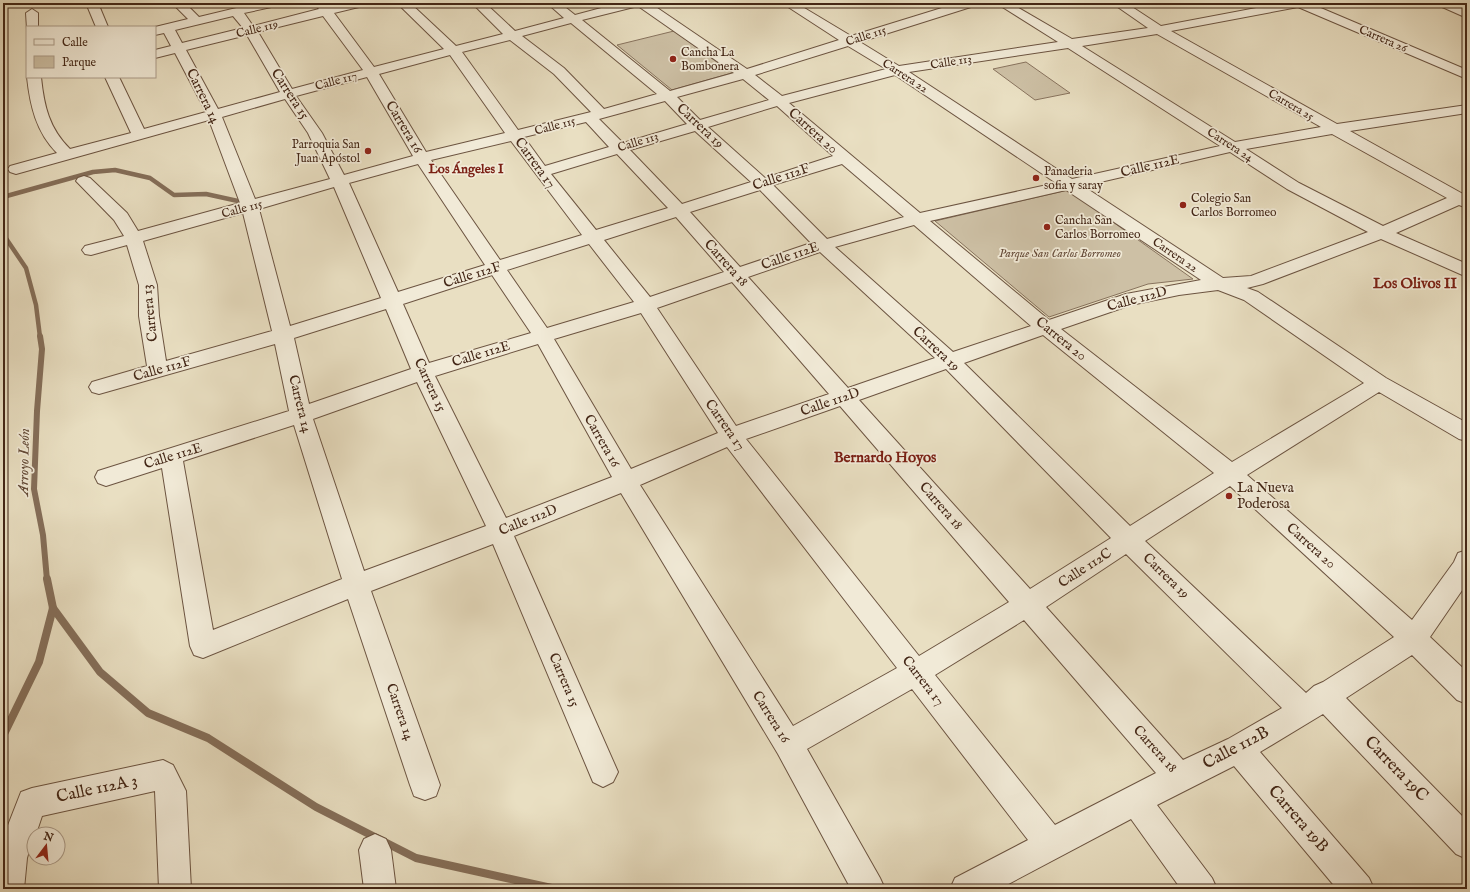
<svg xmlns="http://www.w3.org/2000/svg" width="1470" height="892" viewBox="0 0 1470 892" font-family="'IM FELL English',serif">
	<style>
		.green { fill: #cdc0a5; stroke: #88735e }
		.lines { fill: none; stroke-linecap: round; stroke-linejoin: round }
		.stream-far2 { stroke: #856f5a; stroke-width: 4.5 }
		.stream-far1 { stroke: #856f5a; stroke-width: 6 }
		.stream { stroke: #856f5a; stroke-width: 8 }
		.minor-casing { stroke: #6c5441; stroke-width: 2 }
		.minor { fill: #f1ead7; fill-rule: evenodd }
		.poi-dot { fill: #8f2418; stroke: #f1ead7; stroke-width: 1.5 }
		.labels { text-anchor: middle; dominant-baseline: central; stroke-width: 3.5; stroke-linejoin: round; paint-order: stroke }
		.far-street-label { font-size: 12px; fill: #432616; stroke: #f1ead7 }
		.far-poi-label { font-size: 12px; fill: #432616; stroke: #f1ead7; text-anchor: start }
		.far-park-label { font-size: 12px; font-style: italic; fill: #664c3a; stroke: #f1ead7 }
		.far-neighbourhood-label { font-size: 13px; font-weight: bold; fill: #7a1f14; stroke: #f1ead7 }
		.street-label { font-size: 14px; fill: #432616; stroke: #f1ead7 }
		.poi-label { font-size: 14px; fill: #432616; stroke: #f1ead7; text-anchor: start }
		.neighbourhood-label { font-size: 15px; font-weight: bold; fill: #7a1f14; stroke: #f1ead7 }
		.water-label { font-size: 15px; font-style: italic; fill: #644b38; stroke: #f1ead7 }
		.near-street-label { font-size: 17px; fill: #432616; stroke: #f1ead7 }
	</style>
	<rect width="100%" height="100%" fill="#e9dfc2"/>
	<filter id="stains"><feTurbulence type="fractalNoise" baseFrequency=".005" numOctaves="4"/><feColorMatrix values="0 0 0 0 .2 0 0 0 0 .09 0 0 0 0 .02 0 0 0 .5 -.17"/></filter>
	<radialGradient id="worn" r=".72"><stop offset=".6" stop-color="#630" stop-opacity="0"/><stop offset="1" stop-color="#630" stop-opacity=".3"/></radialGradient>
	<g class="green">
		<path d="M674,31L732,73L672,90L617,45Z"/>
		<path d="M1026,62L1070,93L1035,100L993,69Z"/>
		<path d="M1068,190L1193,279L1148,284L1049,317L935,221Z"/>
	</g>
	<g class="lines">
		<g class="stream-far2">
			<path d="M3,197L93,172L115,170L150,178L174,195L206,194L247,203"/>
			<path d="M3,234L26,268L36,305L40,337"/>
		</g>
		<path class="stream-far1" d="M40,336L42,349L37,411L34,489L43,535L47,580"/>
		<g class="stream">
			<path d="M53,608L100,672L148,713L208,738L316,807L416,858L556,889"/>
			<path d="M3,736L39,662L53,608L47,579"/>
		</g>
		<g class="minor-casing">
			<g id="minor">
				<path d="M86,3H98L108,27H96Z"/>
				<path d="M172,3H185L199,17L257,3H278L276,6L244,13L253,26L319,9L314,3H326L329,7L345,3H365L363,6L334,13L374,67L444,49L397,3H410L456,46L503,34L472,3H485L515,31L564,18L547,3H560L575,15L620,3H650L747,69L839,40L782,3H796L851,36L958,3H976L974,6L860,42L899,66L1058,42L996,3H1010L1072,39L1148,28L1112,3H1126L1161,26L1282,3H1309L1467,70V79L1298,7L1171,31L1337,124L1467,105V113L1350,131L1463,194H1467V208L1459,205L1396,233L1467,264V277L1381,239L1263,284L1247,288L1258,292L1386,378L1467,423V441L1459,439L1379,392L1247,475L1412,620L1454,562L1458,553L1467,550V583L1430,637L1467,672V704L1457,700L1412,655L1346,698L1467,821V859L1456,854L1323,714L1260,752L1369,878L1374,889H1337L1234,766L1157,805L1212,878L1217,889H1181L1131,819L999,889H950L955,878L1028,840L912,689L807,749L880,878L885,889H851L778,754L621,493L514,536L618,772L613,782L603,787L593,782L493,544L371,591L440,785L436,796L425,800L414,796L410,785L348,599L203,658L194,655L190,646L162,468L106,486L98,483L95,477L98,471L289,411L275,344L99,394L92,392L89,387L92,382L147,366L139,316V285L127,245L91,255L85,254L82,250L85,246L124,236L114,220L76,181L78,178L84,176L90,178L127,213L138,231L240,203L209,120L16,174L10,172L8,169L10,166L57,153C36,132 30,105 27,77H41C44,106 49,128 70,149L131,133L105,77H119L144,129L206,112L175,53L155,58V50L171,46L164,33L155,35V27L188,19ZM638,6L734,73L670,91L582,20ZM233,16L243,28L182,43L175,30ZM323,16L363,70L292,89L258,32ZM571,23L657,94L604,109L564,68L522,36ZM1157,34L1321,127L1235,142L1082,46ZM247,35L280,92L218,109L186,50ZM510,40L554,74L591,112L518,130L462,52ZM848,46L886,69L782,96L755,75ZM1068,48L1220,146L1072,179L909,72ZM450,55L505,133L426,152L379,74ZM895,75L1056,183L920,213L789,103ZM367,77L413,156L344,175L322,133L296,96ZM743,79L769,100L700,120L677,97ZM285,99L308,133L330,179L255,199L222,117ZM665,101L687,124L623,143L599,119ZM777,106L833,156L765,178L708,127ZM586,122L609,147L545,166L524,137ZM695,131L751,182L682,204L630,150ZM1332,134L1447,198L1383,226L1299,183L1246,149ZM511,141L582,235L500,260L431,160ZM1230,152L1287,189L1368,232L1251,276L1223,278L1083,186ZM617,154L668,208L596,230L551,174ZM418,164L485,265L398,292L349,183ZM842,164L904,217L827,239L773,185ZM334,187L381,298L290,326L259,209ZM760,190L811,243L740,267L690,212ZM1066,190L1201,280L1126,294L1049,320L930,221ZM243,213L272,331L166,361L159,316L157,285L143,241ZM676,217L724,272L650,297L604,240ZM914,225L1031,326L953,352L835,247ZM589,244L634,302L547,328L507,270ZM820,252L935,358L848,388L748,277ZM492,275L531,333L429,363L403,304ZM732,282L829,394L736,426L657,308ZM1218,290L1244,300L1364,383L1232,462L1061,329L1131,305L1179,295ZM386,309L411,369L309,404L294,338ZM641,313L718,433L631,469L554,339ZM1043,335L1214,473L1130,526L964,363ZM538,344L612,477L506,518L435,376ZM946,369L1111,538L1030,589L859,400ZM417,382L486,526L364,571L313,419ZM840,406L1009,602L919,656L746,439ZM294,425L342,579L213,630L183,461ZM727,447L897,668L793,726L640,485ZM1230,486L1394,637L1323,682L1314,686L1306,693L1145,541ZM1126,554L1282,708L1228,739L1183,760L1046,607ZM1024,620L1156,773L1055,825L935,675Z"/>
				<path d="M1438,3H1454L1467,9V18L1440,6Z"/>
				<path d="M32,9L38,13V27H27V29L26,13Z"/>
				<path d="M163,760L173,765L186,791L191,889H159L155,791L42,816L36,834H34L27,858L24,889H3V838L21,792L32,788Z"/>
				<path d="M375,834L386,839L391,850L396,889H364L359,850L364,839Z"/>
			</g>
		</g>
		<use href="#minor" class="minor"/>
	</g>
	<g class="poi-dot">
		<circle cx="673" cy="59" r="4"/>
		<circle cx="368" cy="151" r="4"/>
		<circle cx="1036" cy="178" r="4"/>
		<circle cx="1183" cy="205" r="4"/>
		<circle cx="1047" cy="227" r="4"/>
		<circle cx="1229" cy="496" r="4"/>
	</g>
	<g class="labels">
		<g class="far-street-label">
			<text transform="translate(257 29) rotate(-14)">Calle 119</text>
			<text transform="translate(866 36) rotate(-18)">Calle 115</text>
			<text transform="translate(1383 39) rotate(23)">Carrera 26</text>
			<text transform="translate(951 62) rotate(-9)">Calle 113</text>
			<text transform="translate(905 76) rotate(33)">Carrera 22</text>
			<text transform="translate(336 81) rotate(-15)">Calle 117</text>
			<text transform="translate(1291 105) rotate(30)">Carrera 25</text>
			<text transform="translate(555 126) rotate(-15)">Calle 115</text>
			<text transform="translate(638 142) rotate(-17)">Calle 113</text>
			<text transform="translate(1230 145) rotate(33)">Carrera 24</text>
			<text transform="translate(242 209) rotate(-15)">Calle 115</text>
			<text transform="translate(1175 255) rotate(34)">Carrera 22</text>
		</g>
		<g class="far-poi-label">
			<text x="681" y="52">Cancha La<tspan x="681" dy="14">Bombonera</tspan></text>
			<text x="360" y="144" text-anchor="end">Parroquia San<tspan x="360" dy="14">Juan Apóstol</tspan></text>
			<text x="1044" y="171">Panaderia<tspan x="1044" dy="14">sofia y saray</tspan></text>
			<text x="1191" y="198">Colegio San<tspan x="1191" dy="14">Carlos Borromeo</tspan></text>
			<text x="1055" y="220">Cancha San<tspan x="1055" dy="14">Carlos Borromeo</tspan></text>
		</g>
		<g class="far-park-label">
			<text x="1060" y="253">Parque San Carlos Borromeo</text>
		</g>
		<g class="far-neighbourhood-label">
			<text x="466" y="169">Los Ángeles I</text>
		</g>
		<g class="street-label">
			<text transform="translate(290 94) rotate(57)">Carrera 15</text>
			<text transform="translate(203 96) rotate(64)">Carrera 14</text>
			<text transform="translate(700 126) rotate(43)">Carrera 19</text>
			<text transform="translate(404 127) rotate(59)">Carrera 16</text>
			<text transform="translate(813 131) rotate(42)">Carrera 20</text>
			<text transform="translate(535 163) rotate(54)">Carrera 17</text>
			<text transform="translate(1150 166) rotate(-13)">Calle 112E</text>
			<text transform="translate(781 177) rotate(-18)">Calle 112F</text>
			<text transform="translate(790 256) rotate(-19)">Calle 112E</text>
			<text transform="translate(726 263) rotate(48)">Carrera 18</text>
			<text transform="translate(472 275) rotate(-17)">Calle 112F</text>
			<text transform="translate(1137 299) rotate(-15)">Calle 112D</text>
			<text transform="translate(150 313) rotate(-96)">Carrera 13</text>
			<text transform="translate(1061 339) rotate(39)">Carrera 20</text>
			<text transform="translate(936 349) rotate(43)">Carrera 19</text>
			<text transform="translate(481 354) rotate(-17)">Calle 112E</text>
			<text transform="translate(162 369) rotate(-16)">Calle 112F</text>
			<text transform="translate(430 385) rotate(65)">Carrera 15</text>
			<text transform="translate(830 402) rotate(-19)">Calle 112D</text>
			<text transform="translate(300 404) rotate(76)">Carrera 14</text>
			<text transform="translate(725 425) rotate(55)">Carrera 17</text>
			<text transform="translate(602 441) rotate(60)">Carrera 16</text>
			<text transform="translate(173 456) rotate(-17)">Calle 112E</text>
			<text transform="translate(941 506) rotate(49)">Carrera 18</text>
			<text transform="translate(528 520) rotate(-22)">Calle 112D</text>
			<text transform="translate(1311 546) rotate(42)">Carrera 20</text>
			<text transform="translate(1085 568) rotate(-33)">Calle 112C</text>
			<text transform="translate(1166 576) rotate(44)">Carrera 19</text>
			<text transform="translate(564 680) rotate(67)">Carrera 15</text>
			<text transform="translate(923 681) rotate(52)">Carrera 17</text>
			<text transform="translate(400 712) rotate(71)">Carrera 14</text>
			<text transform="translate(771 717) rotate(58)">Carrera 16</text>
			<text transform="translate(1155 749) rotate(48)">Carrera 18</text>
		</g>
		<g class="poi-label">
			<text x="1237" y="488">La Nueva<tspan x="1237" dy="16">Poderosa</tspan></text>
		</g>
		<g class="neighbourhood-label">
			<text x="1415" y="283">Los Olivos II</text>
			<text x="885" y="457">Bernardo Hoyos</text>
		</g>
		<g class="water-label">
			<text transform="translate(24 462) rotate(-89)">Arroyo León</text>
		</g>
		<g class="near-street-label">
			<text transform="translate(1236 748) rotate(-28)">Calle 112B</text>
			<text transform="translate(1396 769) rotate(46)">Carrera 19C</text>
			<text transform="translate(97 789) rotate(-12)">Calle 112A 3</text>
			<text transform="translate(1298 819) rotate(49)">Carrera 19B</text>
		</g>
	</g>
	<rect width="1470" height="892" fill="none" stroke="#e9dfc2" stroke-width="16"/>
	<rect x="4" y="4" width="1462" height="884" fill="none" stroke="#432616" stroke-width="2"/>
	<rect x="8" y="8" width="1454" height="876" fill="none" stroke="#432616"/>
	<rect x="26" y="26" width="130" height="52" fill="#f1ead7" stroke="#ab9c8a"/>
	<rect x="34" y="39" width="20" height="6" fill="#f1ead7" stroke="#ab9c8a"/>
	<text x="62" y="46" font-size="12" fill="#432616">Calle</text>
	<rect x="34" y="56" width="20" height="12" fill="#cdc0a5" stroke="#ab9c8a"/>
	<text x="62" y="66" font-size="12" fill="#432616">Parque</text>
	<g transform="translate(46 846) rotate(16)"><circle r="19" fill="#f1ead7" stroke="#ab9c8a"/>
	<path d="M0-3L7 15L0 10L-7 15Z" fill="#8f2418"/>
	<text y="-6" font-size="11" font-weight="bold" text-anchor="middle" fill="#432616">N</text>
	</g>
	<rect width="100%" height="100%" filter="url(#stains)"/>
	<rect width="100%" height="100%" fill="url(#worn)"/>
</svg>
